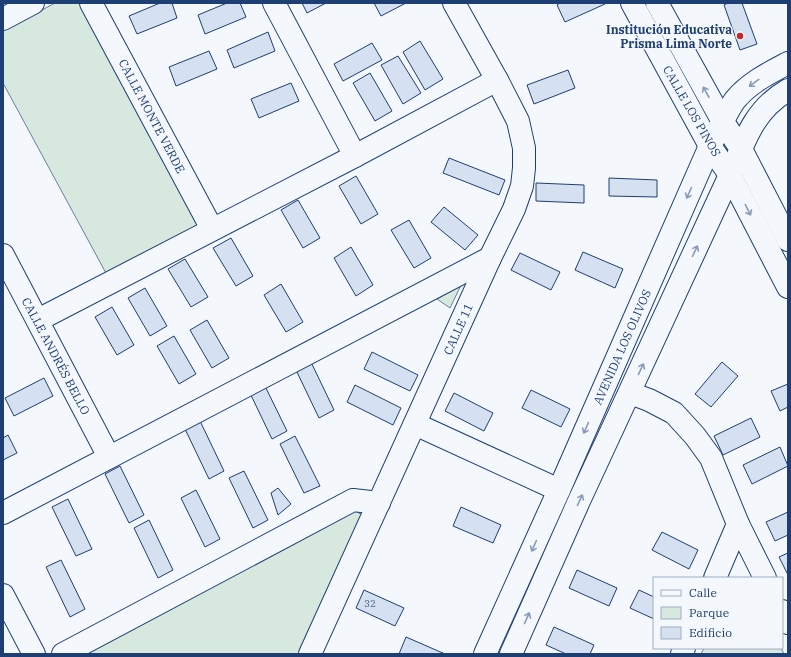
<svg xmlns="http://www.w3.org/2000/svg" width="791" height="657" viewBox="0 0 791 657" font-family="'IBM Plex Serif',serif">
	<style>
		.green { fill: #d7e8df; stroke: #687fa3 }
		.building { fill: #d5e0f0; stroke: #1d3f73 }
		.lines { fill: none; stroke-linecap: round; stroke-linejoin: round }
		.minor-casing { stroke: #1d3f73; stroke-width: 24 }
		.minor { stroke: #f4f7fb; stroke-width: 22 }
		.oneway { stroke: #889bb7 }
		.poi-dot { fill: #c62828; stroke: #f4f7fb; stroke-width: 1.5 }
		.labels { text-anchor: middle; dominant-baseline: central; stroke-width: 3; stroke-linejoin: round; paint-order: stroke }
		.number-label { font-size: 10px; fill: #4b6792 }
		.poi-label { font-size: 12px; font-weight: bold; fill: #1d3f73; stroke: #f4f7fb; text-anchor: end }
		.street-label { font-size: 12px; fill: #1d3f73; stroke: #f4f7fb }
	</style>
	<rect width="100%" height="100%" fill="#f4f7fb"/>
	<g class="green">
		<path d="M55,3H81L200,226L107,275L3,83V31Z"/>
		<path d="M461,285L450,308L437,299Z"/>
		<path d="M352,509L364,516L302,654H80Z"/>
		<path d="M704,648H781L784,654H701Z"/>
	</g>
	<g class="building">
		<path d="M160,3H172L177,18L137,34L129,16Z"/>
		<path d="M227,3H240L246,17L205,34L198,15Z"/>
		<path d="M302,3H326L307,13Z"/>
		<path d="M374,3H406L381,16Z"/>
		<path d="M560,3H605V4L565,22L557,5Z"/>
		<path d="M728,3H742L757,44L740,50L724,5Z"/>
		<path d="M268,32L275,51L234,68L227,50Z"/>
		<path d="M420,41L443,79L425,90L403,52Z"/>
		<path d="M372,43L382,60L343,81L334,64Z"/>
		<path d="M209,51L217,69L176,86L169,67Z"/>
		<path d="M398,56L421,93L403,104L381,65Z"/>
		<path d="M568,70L575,88L534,104L527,85Z"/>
		<path d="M370,73L392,111L375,121L353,83Z"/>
		<path d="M291,83L299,101L259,118L251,99Z"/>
		<path d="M449,158L505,180L499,195L443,173Z"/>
		<path d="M356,176L378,214L361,224L339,186Z"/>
		<path d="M609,178L657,180V197L609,196Z"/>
		<path d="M536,183L584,185V203L536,201Z"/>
		<path d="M298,200L320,238L303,248L281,210Z"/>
		<path d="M444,207L478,235L465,250L431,222Z"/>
		<path d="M409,220L431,258L414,268L391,230Z"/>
		<path d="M231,238L253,276L236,286L213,248Z"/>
		<path d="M351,247L373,285L356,296L334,258Z"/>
		<path d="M583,252L623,269L615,288L575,270Z"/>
		<path d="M520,253L560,272L551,290L511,270Z"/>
		<path d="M185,259L208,297L191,307L168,269Z"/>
		<path d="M281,284L303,322L286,332L264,295Z"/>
		<path d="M145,288L167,326L150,336L128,298Z"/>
		<path d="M112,307L134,345L117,355L95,317Z"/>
		<path d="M207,320L229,358L212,368L190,330Z"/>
		<path d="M174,336L196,374L179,384L157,346Z"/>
		<path d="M372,352L418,375L410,391L364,369Z"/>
		<path d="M310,360L334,410L319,418L295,368Z"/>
		<path d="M722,362L738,376L711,407L695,394Z"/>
		<path d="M44,378L53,396L14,416L5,398Z"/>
		<path d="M263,382L287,431L272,439L248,389Z"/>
		<path d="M788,384V407L780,411L771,391Z"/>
		<path d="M355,385L401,408L393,425L347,402Z"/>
		<path d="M531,390L570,409L561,427L522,408Z"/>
		<path d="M454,393L493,413L484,431L445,411Z"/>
		<path d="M751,418L760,437L723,455L714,436Z"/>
		<path d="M200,421L224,471L209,479L185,429Z"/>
		<path d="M8,435L17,453L3,460V438Z"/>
		<path d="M295,436L320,486L304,493L280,444Z"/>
		<path d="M780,447L788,466L752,484L743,465Z"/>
		<path d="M120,466L144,515L129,523L105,474Z"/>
		<path d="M244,471L268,520L253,528L229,478Z"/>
		<path d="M278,488L291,504L278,515L271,493Z"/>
		<path d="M196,490L220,539L205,547L181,498Z"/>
		<path d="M68,499L92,549L76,556L52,507Z"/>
		<path d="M461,507L501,525L493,543L453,526Z"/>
		<path d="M788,512V535L775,541L766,522Z"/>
		<path d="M149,520L173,570L158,578L134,528Z"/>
		<path d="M662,532L698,550L689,569L652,550Z"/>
		<path d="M788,553V575L779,557Z"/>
		<path d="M61,560L85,609L70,617L46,567Z"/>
		<path d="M577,570L617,588L609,606L569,588Z"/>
		<path d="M364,590L404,608L395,626L356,608Z"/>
		<path d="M639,590L654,597V619L630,608Z"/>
		<path d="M554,627L594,645L590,654H566L546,645Z"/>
		<path d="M406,637L445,654H399Z"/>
	</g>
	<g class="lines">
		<g class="minor-casing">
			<g id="minor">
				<path d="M91,3L212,229"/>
				<path d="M274,3L355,156"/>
				<path d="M632,3L710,146L730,175L788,287"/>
				<path d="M657,3L723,122L741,149L788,240"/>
				<path d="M3,19L33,3"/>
				<path d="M3,255L109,457"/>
				<path d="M38,320L355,156L497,80"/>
				<path d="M630,393L649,400L674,413L695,436L711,458L738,524L765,578"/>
				<path d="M415,424L559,490"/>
				<path d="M3,513L490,258"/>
				<path d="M715,578L738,524"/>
				<path d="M3,595L34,654"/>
				<path d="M782,611L788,623"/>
				<path d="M63,654L353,500L379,503"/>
				<path d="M310,654L490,258L514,209L522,186L524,168V148L518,121L497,80L454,3"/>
				<path d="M485,654L559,490L710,146C717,133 727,111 735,100C749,83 769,73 788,63"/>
				<path d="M511,654L579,501L730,175C744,142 754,109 788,90"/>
				<path d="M682,654L684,648"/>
			</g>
		</g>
		<use href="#minor" class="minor"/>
	</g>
	<defs><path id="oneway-shaft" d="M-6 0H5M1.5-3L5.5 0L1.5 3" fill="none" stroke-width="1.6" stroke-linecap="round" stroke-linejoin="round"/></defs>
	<g class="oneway">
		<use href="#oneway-shaft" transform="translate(754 83) rotate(144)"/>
		<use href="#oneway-shaft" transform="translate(706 92) rotate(-119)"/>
		<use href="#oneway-shaft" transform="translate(689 193) rotate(114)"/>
		<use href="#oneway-shaft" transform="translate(748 210) rotate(63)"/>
		<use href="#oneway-shaft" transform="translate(695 251) rotate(-65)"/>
		<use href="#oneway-shaft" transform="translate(641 369) rotate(-65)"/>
		<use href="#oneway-shaft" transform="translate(586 428) rotate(114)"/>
		<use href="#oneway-shaft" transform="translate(580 500) rotate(-65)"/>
		<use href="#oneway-shaft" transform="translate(534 546) rotate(114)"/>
		<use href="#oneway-shaft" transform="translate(527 618) rotate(-66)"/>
	</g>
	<circle class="poi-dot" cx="740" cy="36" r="4"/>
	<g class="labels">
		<g class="number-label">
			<text x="370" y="603">32</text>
		</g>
		<g class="poi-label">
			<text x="732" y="29">Institución Educativa<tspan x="732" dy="14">Prisma Lima Norte</tspan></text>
		</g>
		<g class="street-label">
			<text transform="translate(692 111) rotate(60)">CALLE LOS PINOS</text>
			<text transform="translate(152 116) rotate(62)">CALLE MONTE VERDE</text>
			<text transform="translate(458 329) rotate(-66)">CALLE 11</text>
			<text transform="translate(622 347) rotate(-66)">AVENIDA LOS OLIVOS</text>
			<text transform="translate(56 356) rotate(62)">CALLE ANDRÉS BELLO</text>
		</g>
	</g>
	<rect width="791" height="657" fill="none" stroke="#1d3f73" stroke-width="8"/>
	<rect x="653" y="577" width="130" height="72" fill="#f4f7fb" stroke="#9eadc5"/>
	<rect x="661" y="590" width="20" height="6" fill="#f4f7fb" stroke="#9eadc5"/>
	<text x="689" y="597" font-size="12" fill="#1d3f73">Calle</text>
	<rect x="661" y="607" width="20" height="12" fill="#d7e8df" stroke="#9eadc5"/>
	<text x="689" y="617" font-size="12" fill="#1d3f73">Parque</text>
	<rect x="661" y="627" width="20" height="12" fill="#d5e0f0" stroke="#9eadc5"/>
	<text x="689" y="637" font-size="12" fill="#1d3f73">Edificio</text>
</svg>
